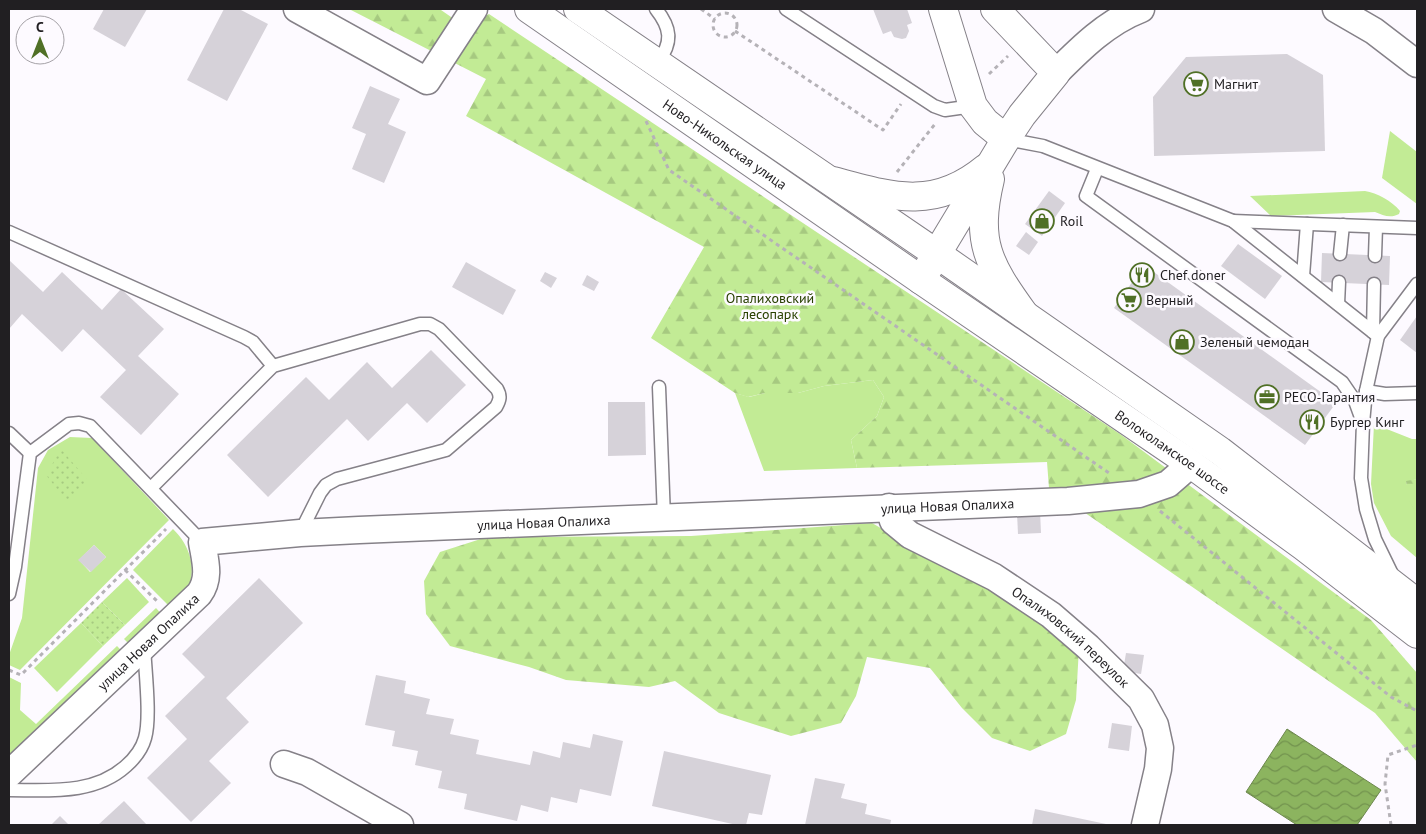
<svg xmlns="http://www.w3.org/2000/svg" width="1426" height="834" viewBox="0 0 1426 834" font-family="'PT Sans',sans-serif">
	<style>
		.grass { fill: #c2eb95; fill-rule: evenodd }
		.forest { fill: url(#forest-firs) }
		.park { fill: url(#park-dots) }
		.water { fill: url(#water-waves); stroke: #6c874d }
		.building { fill: #d6d2d9 }
		.lines { fill: none; stroke-linecap: round; stroke-linejoin: round }
		.service-casing { stroke: #858188; stroke-width: 15 }
		.minor-casing { stroke: #858188; stroke-width: 29 }
		.tertiary-casing { stroke: #858188; stroke-width: 30 }
		.primary-casing { stroke: #858188; stroke-width: 30 }
		.path { stroke: #b5b2b7; stroke-width: 3; stroke-dasharray: 4 4; stroke-linecap: butt }
		.service { stroke: #fff; stroke-width: 12 }
		.minor { stroke: #fff; stroke-width: 26 }
		.tertiary { stroke: #fff; stroke-width: 28 }
		.primary { stroke: #fff; stroke-width: 28 }
		.labels { text-anchor: middle; dominant-baseline: central; stroke-width: 5; stroke-linejoin: round; paint-order: stroke }
		.poi-label { font-size: 14px; fill: #211f22; stroke: #fdfaff; text-anchor: start }
		.street-label { font-size: 14px; fill: #211f22; stroke: #fdfaff }
		.park-label { font-size: 14px; fill: #284000; stroke: #fdfaff }
	</style>
	<defs>
		<pattern id="forest-firs" width="22" height="20" patternUnits="userSpaceOnUse" patternTransform="scale(1.25)"><rect width="22" height="20" fill="#c2eb95"/><path d="M5 1l3.5 6h-7zM16 11l3.5 6h-7z" fill="#a6c980"/></pattern>
		<pattern id="park-dots" width="8" height="8" patternUnits="userSpaceOnUse" patternTransform="scale(1.25)"><rect width="8" height="8" fill="#c2eb95"/><path d="M2 2h.1M6 6h.1" fill="none" stroke="#a6c980" stroke-width="1.8" stroke-linecap="round"/></pattern>
		<pattern id="water-waves" width="16" height="10" patternUnits="userSpaceOnUse" patternTransform="scale(1.25)"><rect width="16" height="10" fill="#8cb45f"/><path d="M0 5q4-4 8 0t8 0" fill="none" stroke="#72924e"/></pattern>
	</defs>
	<rect width="100%" height="100%" fill="#fdfaff"/>
	<g class="grass">
		<path d="M1390,131L1417,152V204L1382,178Z"/>
		<path d="M1365,191C1377,193 1392,201 1400,211L1399,214C1390,219 1383,215 1375,212L1271,216L1250,196Z"/>
		<path d="M873,380L884,397L877,416L851,440L857,468L764,471L735,393L749,397L765,393H798L824,386Z"/>
		<path d="M1374,424L1412,439H1417V479L1406,482L1417,515V558L1391,536L1374,503L1371,484Z"/>
		<path d="M70,437L92,438L169,520L20,670L9,665V655L22,618L38,468L48,450ZM94,545L106,557L90,572L79,560Z"/>
		<path d="M173,529C190,545 199,572 185,594C182,599 176,604 172,609L133,570Z"/>
		<path d="M127,578L149,602L125,625L102,602Z"/>
		<path d="M156,608L165,618L133,648L124,639Z"/>
		<path d="M81,623L103,646L57,692L34,668Z"/>
		<path d="M117,646L126,655L9,756V677L21,683L20,710L36,724Z"/>
	</g>
	<g class="forest">
		<path d="M349,9H441V10L464,26L489,14L1120,434L1371,620L1417,673V762L1375,713L1049,488L1047,462L857,468L851,440L877,416L884,397L873,380L824,386L798,393H765L748,397L735,393L651,338L704,247L466,116L486,79Z"/>
		<path d="M1417,479V515L1408,498L1406,481Z"/>
		<path d="M872,523L910,545L991,586L1079,648L1076,700L1066,734L1030,751L992,738L962,708L930,668L867,657L856,696L841,723L791,736L719,713L675,681L649,687L566,680L529,667L450,646L426,614L424,581L440,552L487,537L691,536Z"/>
	</g>
	<g class="park">
		<path d="M61,449L90,483L67,502L46,475Z"/>
		<path d="M102,602L125,625L103,646L81,623Z"/>
	</g>
	<path class="water" d="M1287,729L1381,790L1357,825H1297L1246,792Z"/>
	<g class="building">
		<path d="M104,9H147L125,47L93,29Z"/>
		<path d="M224,9H239L268,24L227,101L187,80Z"/>
		<path d="M873,9H907L912,23L907,25L909,31L906,38L902,39L894,37L891,31L883,34Z"/>
		<path d="M1287,54L1323,75L1325,151L1154,156L1153,97L1186,57Z"/>
		<path d="M370,86L400,99L388,124L406,132L384,183L352,169L366,134L352,128Z"/>
		<path d="M1049,191L1065,203L1042,236L1025,224Z"/>
		<path d="M1026,232L1038,242L1029,255L1016,246Z"/>
		<path d="M1238,244L1282,276L1265,299L1221,266Z"/>
		<path d="M1322,253L1390,256L1389,285L1321,282Z"/>
		<path d="M9,260L43,292L62,272L102,310L121,289L164,329L138,356L179,394L141,435L100,397L126,370L83,329L62,352L22,314L9,329Z"/>
		<path d="M466,262L516,290L503,315L452,287Z"/>
		<path d="M1144,265L1336,403L1305,445L1114,308Z"/>
		<path d="M545,272L557,278L551,288L540,281Z"/>
		<path d="M587,275L599,282L594,291L582,285Z"/>
		<path d="M1417,316V353L1400,340Z"/>
		<path d="M431,350L466,385L427,423L407,403L368,441L347,419L268,497L227,455L306,377L329,400L367,362L392,388Z"/>
		<path d="M608,402H645L646,455L608,456Z"/>
		<path d="M1040,511L1041,533L1018,534L1017,513Z"/>
		<path d="M94,545L106,557L91,572L78,560Z"/>
		<path d="M259,578L303,623L226,698L249,722L209,761L231,783L191,822L147,778L187,739L165,716L205,677L182,654Z"/>
		<path d="M1126,653L1144,655L1141,674L1123,671Z"/>
		<path d="M376,675L406,681L404,693L430,699L426,714L454,719L450,734L479,740L476,754L530,765L533,751L560,758L563,742L590,748L593,734L623,741L611,796L580,789L577,803L551,797L548,812L521,805L517,821L464,809L467,794L438,788L442,771L415,765L418,751L392,746L395,731L365,725Z"/>
		<path d="M1112,723L1132,726L1129,751L1108,748Z"/>
		<path d="M664,751L771,775L762,815L749,813L746,825H737L652,806Z"/>
		<path d="M815,778L845,784L841,798L867,804L865,814L891,820L890,825H805Z"/>
		<path d="M124,801L147,825H98Z"/>
		<path d="M1035,809L1106,824V825H1032Z"/>
		<path d="M60,816L69,825H51Z"/>
	</g>
	<g class="lines">
		<g class="service-casing">
			<g id="service">
				<path d="M656,9C671,28 673,42 658,62"/>
				<path d="M786,9L934,106L945,110L973,106"/>
				<path d="M1006,139L1043,146L1233,221L1378,336"/>
				<path d="M1097,169L1086,196L1342,382L1355,401L1363,423"/>
				<path d="M1233,221L1417,228"/>
				<path d="M9,232L244,337L253,342L273,366"/>
				<path d="M1340,254L1343,225"/>
				<path d="M1375,256L1376,227"/>
				<path d="M1303,276L1307,224"/>
				<path d="M1338,304L1339,282"/>
				<path d="M1373,332L1374,284"/>
				<path d="M659,387L664,518"/>
				<path d="M1366,391L1385,394L1417,393"/>
				<path d="M9,433L30,453"/>
				<path d="M151,488L273,366L420,324H430L439,329L497,389C501,396 500,400 496,407L446,450L337,479L326,485L320,493L300,533"/>
				<path d="M1393,576L1375,539L1366,509L1361,478L1363,423L1366,391L1378,336L1417,284"/>
				<path d="M9,594L15,567L30,453L69,424L79,423L90,426L202,542"/>
				<path d="M9,790C49,790 94,795 126,766C134,759 142,749 145,738C151,717 145,670 144,646"/>
			</g>
		</g>
		<g class="minor-casing">
			<g id="minor">
				<path d="M297,9L427,81L474,9"/>
				<path d="M1336,9L1374,31L1417,64"/>
				<path d="M1056,73C1081,48 1107,22 1141,9"/>
				<path id="s1" d="M889,507L893,521L910,535L994,577L1051,615L1088,647L1141,699L1155,725L1160,748L1158,769L1145,825"/>
				<path d="M284,764L307,772L400,825"/>
				<path id="s2" d="M9,774L199,594C211,578 205,560 202,542L300,533L359,530L1068,501L1139,494L1168,484L1191,464"/>
			</g>
		</g>
		<g class="tertiary-casing">
			<g id="tertiary">
				<path d="M943,9L973,106L985,122L1006,139"/>
				<path d="M990,179C975,242 988,264 1024,314"/>
				<path d="M833,181C892,197 934,211 986,168"/>
				<path d="M921,280L1006,139L1022,115L1056,73L995,9"/>
			</g>
		</g>
		<g class="primary-casing">
			<g id="primary">
				<path id="s3" d="M529,9L921,280L1191,464L1303,546L1417,634"/>
				<path d="M578,9L937,254L1220,451L1417,603"/>
			</g>
		</g>
		<g class="path">
			<path d="M701,9L715,19"/>
			<circle cx="725" cy="25" r="12"/>
			<path d="M735,31L883,130L901,104"/>
			<path d="M989,74L1008,56"/>
			<path d="M646,121L669,170L1109,473"/>
			<path d="M897,172L935,124"/>
			<path d="M1160,511L1391,697L1417,711"/>
			<path d="M125,570L157,601"/>
			<path d="M9,670L21,675L166,529"/>
			<path d="M1391,825L1385,784L1388,755L1417,745"/>
		</g>
		<use href="#service" class="service"/>
		<use href="#minor" class="minor"/>
		<use href="#tertiary" class="tertiary"/>
		<use href="#primary" class="primary"/>
	</g>
	<defs>
		<g id="supermarket-ring" transform="scale(1.25)"><circle r="9.5" fill="#fdfaff" stroke="#507026" stroke-width="1.5"/><path d="M-6-5.5h2.5l.6 2H6L4.5 2H-2.5L-4.4-4H-6ZM-1.5 3.2a1.3 1.3 0 1 0 .1 0ZM3 3.2a1.3 1.3 0 1 0 .1 0Z" fill="#507026"/></g>
		<g id="shop-ring" transform="scale(1.25)"><circle r="9.5" fill="#fdfaff" stroke="#507026" stroke-width="1.5"/><path d="M-5-2.5h2.3a2.7 3.5 0 0 1 5.4 0H5L5.5 6h-11ZM-1.5-2.5h3a1.5 2.3 0 0 0-3 0Z" fill="#507026"/></g>
		<g id="restaurant-ring" transform="scale(1.25)"><circle r="9.5" fill="#fdfaff" stroke="#507026" stroke-width="1.5"/><path d="M-5-6h1v4h1v-4h1v4h1v-4h1v5L-1.5 .5V6h-2V.5L-5-1ZM5-6V6H3V1.5H1.5Q1.5-4 5-6Z" fill="#507026"/></g>
		<g id="office-ring" transform="scale(1.25)"><circle r="9.5" fill="#fdfaff" stroke="#507026" stroke-width="1.5"/><path d="M-6-3h4V-5.5h4V-3h4V5H-6ZM-1-4.5V-3h2v-1.5ZM-6 0V1H6V0Z" fill="#507026"/></g>
	</defs>
	<g fill-rule="evenodd">
		<use href="#supermarket-ring" x="1196" y="84"/>
		<use href="#shop-ring" x="1042" y="221"/>
		<use href="#restaurant-ring" x="1142" y="275"/>
		<use href="#supermarket-ring" x="1129" y="300"/>
		<use href="#shop-ring" x="1182" y="342"/>
		<use href="#office-ring" x="1267" y="397"/>
		<use href="#restaurant-ring" x="1312" y="422"/>
	</g>
	<g class="labels">
		<g class="poi-label">
			<text x="1214" y="84">Магнит</text>
			<text x="1060" y="221">Roil</text>
			<text x="1160" y="275">Chef doner</text>
			<text x="1146" y="300">Верный</text>
			<text x="1200" y="342">Зеленый чемодан</text>
			<text x="1284" y="397">РЕСО-Гарантия</text>
			<text x="1330" y="422">Бургер Кинг</text>
		</g>
		<g class="street-label">
			<text stroke="none"><textPath href="#s3" startOffset="238">Ново-Никольская улица</textPath></text>
			<text stroke="none"><textPath href="#s3" startOffset="781">Волоколамское шоссе</textPath></text>
			<text stroke="none"><textPath href="#s2" startOffset="1062">улица Новая Опалиха</textPath></text>
			<text stroke="none"><textPath href="#s2" startOffset="658">улица Новая Опалиха</textPath></text>
			<text stroke="none"><textPath href="#s1" startOffset="228">Опалиховский переулок</textPath></text>
			<text stroke="none"><textPath href="#s2" startOffset="192">улица Новая Опалиха</textPath></text>
		</g>
		<g class="park-label">
			<text x="770" y="298">Опалиховский<tspan x="770" dy="16">лесопарк</tspan></text>
		</g>
	</g>
	<rect width="1426" height="834" fill="none" stroke="#211f22" stroke-width="20"/>
	<g transform="translate(40 40)"><circle r="24" fill="#fdfaff" stroke="#a5a2a7"/>
	<path d="M0-4L9 19L0 12L-9 19Z" fill="#507026"/>
	<text y="-8" font-size="14" font-weight="bold" text-anchor="middle" fill="#211f22">С</text>
	</g>
</svg>
